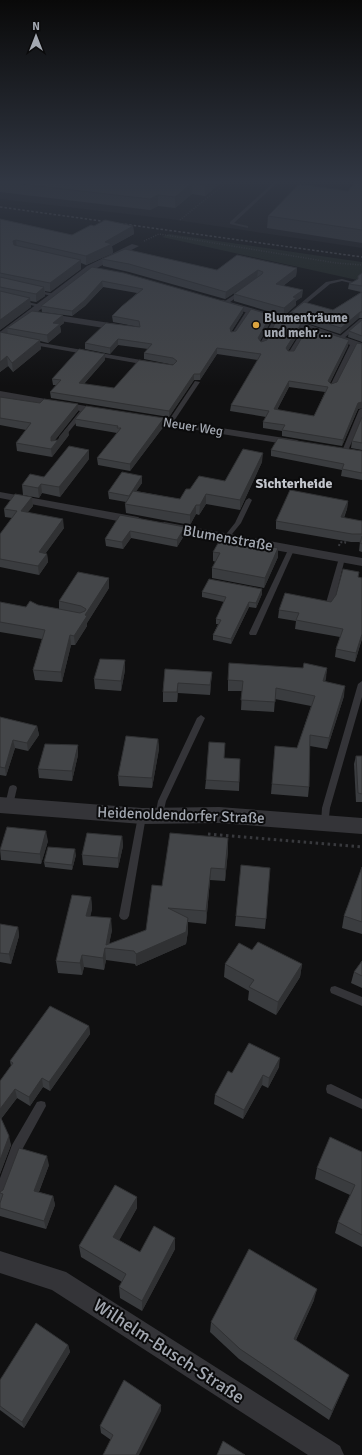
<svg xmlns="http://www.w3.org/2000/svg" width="362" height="1455" viewBox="0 0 362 1455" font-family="Signika,sans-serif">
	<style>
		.built { fill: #1c1c1e }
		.green { fill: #1f2520 }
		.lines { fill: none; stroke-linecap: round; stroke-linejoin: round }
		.path-far2 { stroke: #38393d; stroke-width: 1.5; stroke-dasharray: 1 1.5; stroke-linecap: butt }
		.path-far1 { stroke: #38393d; stroke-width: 2; stroke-dasharray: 2 2.5; stroke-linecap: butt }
		.path { stroke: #38393d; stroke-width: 3; stroke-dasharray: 2.5 3.5; stroke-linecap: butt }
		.service { fill: #343438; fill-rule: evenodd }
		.minor { fill: #343438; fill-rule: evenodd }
		.tertiary { fill: #343438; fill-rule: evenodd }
		.rail { stroke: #4d4e53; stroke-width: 1.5; stroke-dasharray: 2.5 2; stroke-linecap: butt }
		.wall { fill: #3a3c3f; fill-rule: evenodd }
		.shaded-wall { fill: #303133 }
		.building { fill: #444649; stroke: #303133; fill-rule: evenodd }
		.poi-dot { fill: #dba33f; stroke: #0b0b0c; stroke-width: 1.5 }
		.labels { text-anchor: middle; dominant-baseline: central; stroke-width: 4; stroke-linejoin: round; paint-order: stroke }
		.far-poi-label { font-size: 13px; font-weight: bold; fill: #a3a8b1; stroke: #0b0b0c; text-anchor: start }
		.far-street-label { font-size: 13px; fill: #a3a8b1; stroke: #0b0b0c }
		.far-quarter-label { font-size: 14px; font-weight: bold; fill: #c3c6cd; stroke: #0b0b0c }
		.street-label { font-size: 15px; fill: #a3a8b1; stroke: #0b0b0c }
		.near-street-label { font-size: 18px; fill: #a3a8b1; stroke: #0b0b0c }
	</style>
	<rect width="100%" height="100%" fill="#101011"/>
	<path class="built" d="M0,182H362V248L170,219L0,199Z"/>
	<path class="green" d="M169,234L362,262V276L357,280L162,237Z"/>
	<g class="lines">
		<g class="path-far2">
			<path d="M180,220L227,182"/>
			<path d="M144,241L159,234L336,263L362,265"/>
		</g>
		<path class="path-far1" d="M339,546L340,542L345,543L346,539"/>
		<path class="path" d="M208,834L362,847"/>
		<g class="service">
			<path d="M274,182H278L234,223L248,226V228L230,224V222Z"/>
			<path d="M342,279L357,283L355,284L342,281L330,284L285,321L281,320L326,282Z"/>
			<path d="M34,290L55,294V295L53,296L32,292V291Z"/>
			<path d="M240,291L244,292L226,305H222V303Z"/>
			<path d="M0,296L41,305V306L39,307L0,298Z"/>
			<path d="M247,310L251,311L235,336H231V335Z"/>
			<path d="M275,317L279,318L265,345L260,346L259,345Z"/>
			<path d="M360,319H362V323L343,339H339V337Z"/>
			<path d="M305,326L309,327L292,356H288L287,355Z"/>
			<path d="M30,341L147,361L150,363L147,365L28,344V342Z"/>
			<path d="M354,341L357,343L335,388L330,389L329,388L351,343Z"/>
			<path d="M195,381L200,382L172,424H168L167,423Z"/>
			<path d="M362,408V417L348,451L347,452H343L342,451L359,410Z"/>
			<path d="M80,411L85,412L63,439H59V437Z"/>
			<path d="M249,498L252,500L241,523L228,539H224L223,538L235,523L246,500Z"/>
			<path d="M291,548L294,550L257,633L256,635H250L249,633L288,550Z"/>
			<path d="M342,556L345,558L334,603L332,605H328L326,603L339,558Z"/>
			<path d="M362,681V697L330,808L328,825H322L321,823L322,808L358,684Z"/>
			<path d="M201,715L205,718L166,801L162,818H156L155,816L158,801L197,718Z"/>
			<path d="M13,785L16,786L17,788L13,805L12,807H6L5,805L9,788L10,786Z"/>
			<path d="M142,813L145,814L146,816L129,916L127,919L124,920L121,919L119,916L138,816L139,814Z"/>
			<path d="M335,986L362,997V1006L331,993L330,990L331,987Z"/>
			<path d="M331,1084L362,1099V1109L327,1093L326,1089L327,1085Z"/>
			<path d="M41,1101L45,1102L46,1106L23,1148L4,1198L0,1200V1178L12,1145L37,1102Z"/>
		</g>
		<g class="minor">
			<path d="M132,244L139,246L93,270L0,340V332L87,266Z"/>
			<path d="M223,300L310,325L362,343V349L304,329L220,305L219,303Z"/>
			<path d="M44,313L123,325L128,328L123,331L41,318V314Z"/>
			<path d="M0,391L103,409L108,412L103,415L0,397Z"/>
			<path d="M145,416L297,440L302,443L297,446L141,421L140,419L141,417Z"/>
			<path d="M0,492L138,517L144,521L138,525L0,498Z"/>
			<path d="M164,522L362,558V566L160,529L158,526Z"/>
			<path d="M0,1251L66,1272L340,1446L344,1455H308L52,1290L0,1273Z"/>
		</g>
		<path class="tertiary" d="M0,797L142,808L219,807L362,818V834L219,823L142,824L0,813Z"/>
		<path class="rail" d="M0,207L362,257"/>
	</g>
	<g class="wall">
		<path d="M0,182H222L205,196L192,194L175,208L158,206L150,210L0,192Z"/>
		<path d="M362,182V243L267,228L268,216L348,191Z"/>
		<path d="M0,219L72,235L94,226H133L134,234L112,246L113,253L86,265L81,263V269L50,292L45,291V296L36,302L30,301L31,307L0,330Z"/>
		<path d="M102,259L217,270L297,268L296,276L283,286L302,297L296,301V305L284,316L234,301V294L254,280L225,299L129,272L103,266Z"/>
		<path d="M92,267L243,313L231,332L236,331L271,315V321L260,341L261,342L267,340L301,324V330L288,351L348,346L330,383L331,384L337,382L362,344V408L358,409L342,446L282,436V431L263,428V422L266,417L230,411L231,405L258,360L217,354L200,380H194L169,417L51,398L50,392L56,385H53L52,379L105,360L84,384L114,388L174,365L144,359V353L148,349L118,345L110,354L85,349V343L140,327H139L113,322L112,316L137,293L103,287L85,306L72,316L42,312L41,306ZM289,387L325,392L314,416L277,410Z"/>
		<path d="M362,273V318H359L340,334L291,318V312L333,310L361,292L348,289L349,284L358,279V276Z"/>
		<path d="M63,315L64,323L60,326L61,332L48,343L40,341L41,349L13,372L8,366L0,372V332L8,334L7,328Z"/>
		<path d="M362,320V342L348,337L349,331Z"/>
		<path d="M0,397L78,411L55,440H58L69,435L52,457L17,451L16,443L26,430L0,425Z"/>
		<path d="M362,417V450L351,448L352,441Z"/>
		<path d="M75,419L164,426L130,471L98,465L97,458L117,433L76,426Z"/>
		<path d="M271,450L362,451V480L341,476L342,470L271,456Z"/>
		<path d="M89,459L60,497L42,493L39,498L23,495L22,485Z"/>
		<path d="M262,462L240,510L206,504L199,515L196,514L190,525L126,513L125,504L126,502L109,499L108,492L142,476V483L136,491L180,499L190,489L225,481Z"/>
		<path d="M32,497L33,506L28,512L64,528L45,554H47L48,562L39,575L0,567V534L12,518L5,517L4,509Z"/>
		<path d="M348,501L347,509L344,518L362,521V552L359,551L360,542H351L276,529V521Z"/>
		<path d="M120,515L185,527V534L177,547L131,538L123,549L106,546L105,539Z"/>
		<path d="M213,552L278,557L264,588L212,578V568L216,562L213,561Z"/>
		<path d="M358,577L362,578V643V639L355,662L335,657L336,649L340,637L295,629L296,621L278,618L279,610L331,602Z"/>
		<path d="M109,588L87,623V626L75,645H71L62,682L35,680L33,670L42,639L0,632V602L26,607L38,605L59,609V601Z"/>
		<path d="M262,589V594L256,608L249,607L231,644L213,640V635L218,624H216V619L224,602L202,597V592Z"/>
		<path d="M125,660V670L121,691L95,689L94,679Z"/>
		<path d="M303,668H327L325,681L344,696L327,749L310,746L309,787L308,797L271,794L275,746L297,748L311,706L275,699L274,712L241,710L242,691H228V680Z"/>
		<path d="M165,669L212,672L210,695L178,693L177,702H163V692Z"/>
		<path d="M0,717L37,726L39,735L28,751L15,748L6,776L0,775Z"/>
		<path d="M158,739L159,749L152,788L119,786L118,776Z"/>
		<path d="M78,755L72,781L39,778L38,769Z"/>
		<path d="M356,756H362V802H356L354,764Z"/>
		<path d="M225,758L240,759L239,791L205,789L206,780Z"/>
		<path d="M122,836L123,846L118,868L83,865L82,855Z"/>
		<path d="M228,838V851L225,881L210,880L206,924L188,922V931L186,944L136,966L135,964L106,960L104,970L84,967L82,975L58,973L56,961L91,897L92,909L90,916L112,930L109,944L146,930L162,886Z"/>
		<path d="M48,841L41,864L1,860L0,849Z"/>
		<path d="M76,855L72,870L45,867L44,862Z"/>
		<path d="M362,867V934L342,928L344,916Z"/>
		<path d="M236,916L266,919L265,929L235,926Z"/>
		<path d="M0,924L18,927L19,936L11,964L0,962Z"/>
		<path d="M252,950L302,964L300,977L276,1015L248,1000L249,991L224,977L225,964Z"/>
		<path d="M362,961V988L351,983L354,972Z"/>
		<path d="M89,1026L90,1034L50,1091L43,1087L30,1106L17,1098L1,1119L11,1145L0,1174V1081L11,1066L10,1061Z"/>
		<path d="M279,1067L268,1088L262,1085L243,1119L214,1104L215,1095L232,1073Z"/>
		<path d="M362,1152V1247L335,1233L338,1222L350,1195L315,1179L317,1168Z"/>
		<path d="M49,1165L39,1192L53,1196L55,1205L46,1229L0,1216V1192Z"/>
		<path d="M137,1197V1208L119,1240L140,1252L175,1249L142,1311L120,1298L119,1287L122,1282L81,1257L79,1246Z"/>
		<path d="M314,1300L296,1340L345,1384L329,1420L239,1359L210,1332L211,1322Z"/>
		<path d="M68,1345L70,1352L24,1428L0,1410V1380Z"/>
		<path d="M161,1405V1411L111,1440L101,1433L100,1426Z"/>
	</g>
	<g class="shaded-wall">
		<path d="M209,182H222L205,196V185Z"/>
		<path d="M192,183V194L175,208V197Z"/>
		<path d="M158,195V206L150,210V199Z"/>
		<path d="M133,226L134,234L112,246L113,253L86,265V256L105,242Z"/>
		<path d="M16,240L17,249L14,250L13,241Z"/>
		<path d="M81,260V269L50,292V283Z"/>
		<path d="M297,268L296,276L276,291V284Z"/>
		<path d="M258,270L257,278L225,299L226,292Z"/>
		<path d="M102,281L103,287L85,306L72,316V311Z"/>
		<path d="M44,287L45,296L36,302V294Z"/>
		<path d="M303,290L302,297L296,301V305L284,316V308L293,297Z"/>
		<path d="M30,298L31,307L0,330V320Z"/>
		<path d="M244,307L243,313L230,334V328Z"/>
		<path d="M360,312L359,318L340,334L341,328Z"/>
		<path d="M63,315L64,323L60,326L61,332L48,343L47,335L53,323Z"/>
		<path d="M271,315V321L258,344V338Z"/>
		<path d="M301,324V330L286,354V348Z"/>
		<path d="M118,339V345L110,354V348Z"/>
		<path d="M40,340L41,349L13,372L12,363Z"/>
		<path d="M349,340L348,346L328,387V381Z"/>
		<path d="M217,348V354L200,380V374Z"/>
		<path d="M105,354V360L79,389V383Z"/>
		<path d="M7,356L8,366L0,372V362Z"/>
		<path d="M194,374V380L169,417V411Z"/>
		<path d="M289,381V387L274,415V409Z"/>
		<path d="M362,402V408L358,409L342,446L343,440L358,403Z"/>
		<path d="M78,404V411L52,444V448L68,427L69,435L52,457L51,449V437Z"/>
		<path d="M164,418V426L130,471V464Z"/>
		<path d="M89,450V459L60,497L59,487Z"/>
		<path d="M263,453L262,462L240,510V500Z"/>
		<path d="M142,476V483L129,502V496Z"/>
		<path d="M41,484L42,493L39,498L38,488Z"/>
		<path d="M206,494V504L199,515L200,505Z"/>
		<path d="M32,497L33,506L22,519L21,511Z"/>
		<path d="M348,501L347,509L340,525L341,517Z"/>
		<path d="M196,505V514L190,525V515Z"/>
		<path d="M63,519L64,528L40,561L39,552Z"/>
		<path d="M185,527V534L177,547V540Z"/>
		<path d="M130,531L131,538L123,549L122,542Z"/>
		<path d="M278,548V557L264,588L265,578Z"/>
		<path d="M47,554L48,562L39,575L38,566Z"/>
		<path d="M109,578V588L87,623V626L75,645L74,636L85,615Z"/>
		<path d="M262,589V594L256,608V603Z"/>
		<path d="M249,602V607L231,644V639Z"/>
		<path d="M362,634V638L355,662L356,653Z"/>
		<path d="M70,635L71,645L62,682L61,672Z"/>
		<path d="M125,660V670L121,691V681Z"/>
		<path d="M327,668L326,679L322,692L323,681Z"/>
		<path d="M212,672L211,681L210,695V685Z"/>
		<path d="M178,683V693L177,702V692Z"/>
		<path d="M345,686L344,696L327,749L329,738Z"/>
		<path d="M37,726L39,735L28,751L27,743Z"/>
		<path d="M158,739L159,749L152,788V778Z"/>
		<path d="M13,740L15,748L6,776L5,768Z"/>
		<path d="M78,745V755L72,781V771Z"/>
		<path d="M46,831L48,841L41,864L40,854Z"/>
		<path d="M122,836L123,846L118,868V858Z"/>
		<path d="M228,838V851L225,881V869Z"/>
		<path d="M75,849L76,855L72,870V865Z"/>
		<path d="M211,868L210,880L206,924V911Z"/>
		<path d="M91,897L92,909L88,928L86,916Z"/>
		<path d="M111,918L112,930L108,949L106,945Z"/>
		<path d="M188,918V931L186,944L136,966V954Z"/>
		<path d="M18,927L19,936L11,964L9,954Z"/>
		<path d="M105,948L106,960L104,970L103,958Z"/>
		<path d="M82,955L84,967L82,975L80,963Z"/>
		<path d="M302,964L300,977L276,1015L278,1002Z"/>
		<path d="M89,1026L90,1034L50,1091L49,1082Z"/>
		<path d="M280,1058L279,1067L268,1088L269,1078Z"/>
		<path d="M263,1075L262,1085L243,1119L244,1110Z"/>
		<path d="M42,1078L43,1087L30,1106L29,1097Z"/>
		<path d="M15,1089L17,1098L0,1120V1109Z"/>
		<path d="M9,1136L11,1145L0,1174V1160Z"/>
		<path d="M47,1156L49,1165L36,1199L34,1191Z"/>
		<path d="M53,1196L55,1205L46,1229L44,1221Z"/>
		<path d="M137,1197V1208L115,1248L113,1237Z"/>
		<path d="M175,1238V1249L142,1311V1301Z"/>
		<path d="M317,1289L314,1300L292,1349L294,1339Z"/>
		<path d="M68,1345L70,1352L24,1428L22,1422Z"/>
		<path d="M349,1375L329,1420L332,1411Z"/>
		<path d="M161,1405V1411L139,1455H136Z"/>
	</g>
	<g class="building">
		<path d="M3,182H209L205,185L192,183L175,197L158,195L150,199Z"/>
		<path d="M355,182H362V230L268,216L299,184L348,191Z"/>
		<path d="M0,219L72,235L91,225L94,226L105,220L133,226L105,242L112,244L86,256L16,240L13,241L14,245L81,260L50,283L0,273Z"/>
		<path d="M125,249L217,270L237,255L297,268L276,284L303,290L293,297L296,298L284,308L234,294L262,274L263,272L258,270L226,292L129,264L102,259Z"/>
		<path d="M92,267L124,273L244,307L230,328L231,332L236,331L251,309L271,315L258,338L261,342L267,340L278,317L301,324L286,348L288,351H294L308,327L349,340L328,381L331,384L337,382L357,343L362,344V402L358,403L343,440L282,430L285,425L263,422L269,411L231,405L261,354L217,348L200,374H194L169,411L50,392L61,380L52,379L79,349L105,354L79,383L114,388L139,360L173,365L177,361L173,358L144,353L152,344L118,339L110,348L85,343L106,323L140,327L139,321L112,316L122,306L143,289L102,281L85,300L72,311L41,306ZM289,381L328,387L314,416L274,409Z"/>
		<path d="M362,273V286L349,284L358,279V276Z"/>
		<path d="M0,277L44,287L36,294L0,287Z"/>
		<path d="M0,291L30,298L0,320Z"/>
		<path d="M362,292V312H360L341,328L291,312L304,302L333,310Z"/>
		<path d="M32,311L63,315L53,323L60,324L47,335L7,328Z"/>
		<path d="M362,320V336L349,331Z"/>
		<path d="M0,332L40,340L12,363L7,356L0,362Z"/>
		<path d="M0,397L40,403L44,399L78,404L51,437V441L58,440L68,427L51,449L16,443L31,423L0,418Z"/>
		<path d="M86,406L164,418L130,464L97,458L121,428H117L118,426L75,419Z"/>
		<path d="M362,417V443L352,441Z"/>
		<path d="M278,438L362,451V473L342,469L344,464L271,450Z"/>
		<path d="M69,446L89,450L59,487L41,484L38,488L22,485L30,474L44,477Z"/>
		<path d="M243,449L263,453L240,500L206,494L200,505H196L190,515L125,504L133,491L180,499L186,489H190L199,476L225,481Z"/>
		<path d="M122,472L142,476L129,496L108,492Z"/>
		<path d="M290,490L348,501L341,517L362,521V534H352L276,521Z"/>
		<path d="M15,494L32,497L21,511L63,519L39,552L47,554L38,566L0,559V534L17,511L4,509Z"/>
		<path d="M120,515L185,527L177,540L130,531L122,542L105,539Z"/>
		<path d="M362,536V544L360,543Z"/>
		<path d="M221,538L278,548L265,578L212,568L220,553L213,552Z"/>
		<path d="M343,569L359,572L358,577L362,578V634L356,653L336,649L343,629L296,620L299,613L279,610L285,593L331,602L336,595Z"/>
		<path d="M78,572L109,578L85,615L87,616L74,636L70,635L61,672L33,670L45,630L0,622V602L26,607L30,601L38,605L80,613L85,611L86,609L81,606L59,601Z"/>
		<path d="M209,579L262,589L256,603L249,602L231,639L213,635L221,620L216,619L226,597L202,592Z"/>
		<path d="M100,659L125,660L121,681L94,679Z"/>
		<path d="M229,663L303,668L304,663L327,668L323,681L345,686L329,738L310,735L309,787L272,784L275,746L297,748L315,696L276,688L275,702L241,700L243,681L228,680Z"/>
		<path d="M165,669L212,672L210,685L178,683L177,692H163Z"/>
		<path d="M0,717L37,726L27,743L13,740L5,768L0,767Z"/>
		<path d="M126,736L158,739L152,778L118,776Z"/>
		<path d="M209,742L225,743L224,758L240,759L239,782L206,780Z"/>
		<path d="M45,744L78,745L72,771L38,769Z"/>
		<path d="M356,756H362V794L358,793Z"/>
		<path d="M7,827L46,831L40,854L0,850Z"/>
		<path d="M87,833L122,836L118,858L82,855Z"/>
		<path d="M170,833L228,838L225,869L211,868L206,911L168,908L188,918L186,932L136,954L134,951L105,948L103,958L82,955L80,963L56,961L72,895L91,897L86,916L111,918L106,945L146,930L152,885L162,886Z"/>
		<path d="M48,847L75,849L72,865L44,862Z"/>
		<path d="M241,865L270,868L266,919L236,916Z"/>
		<path d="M362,867V922L344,916Z"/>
		<path d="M0,924L18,927L9,954L0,953Z"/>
		<path d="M258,942L302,964L278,1002L249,987L254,980L225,964L239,943L252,950Z"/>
		<path d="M362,961V976L354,972Z"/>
		<path d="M50,1006L89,1026L49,1082L42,1078L29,1097L15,1089L0,1109V1081L13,1063L10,1061Z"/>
		<path d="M249,1043L280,1058L269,1078L263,1075L244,1110L215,1095L228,1071L232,1073Z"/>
		<path d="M0,1116L9,1136L0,1160Z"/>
		<path d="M330,1137L362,1152V1235L338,1222L355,1185L317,1168Z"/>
		<path d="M19,1148L47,1156L34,1191L53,1196L44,1221L0,1208V1203L3,1194L0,1193V1192L3,1190Z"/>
		<path d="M115,1185L137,1197L113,1237L140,1252L154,1226L175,1238L142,1301L119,1287L126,1274L79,1246Z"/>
		<path d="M249,1249L317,1289L294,1339L349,1375L332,1411L240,1349L211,1322Z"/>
		<path d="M36,1323L68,1345L22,1422L0,1406V1380Z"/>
		<path d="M124,1380L161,1405L136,1455H103L113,1435L100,1426Z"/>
		<path d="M223,1441L245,1455H217Z"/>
	</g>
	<linearGradient id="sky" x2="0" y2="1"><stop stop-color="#090909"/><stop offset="0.47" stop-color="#313743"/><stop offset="1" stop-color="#313743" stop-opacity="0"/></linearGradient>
	<rect width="362" height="386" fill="url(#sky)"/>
	<circle class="poi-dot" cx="256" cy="325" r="4"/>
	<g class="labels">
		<g class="far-poi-label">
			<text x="264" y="318">Blumenträume<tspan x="264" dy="15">und mehr ...</tspan></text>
		</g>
		<g class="far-street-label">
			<text transform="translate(193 427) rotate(9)">Neuer Weg</text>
		</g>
		<g class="far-quarter-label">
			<text x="294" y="483">Sichterheide</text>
		</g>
		<g class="street-label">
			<text transform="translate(228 538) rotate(10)">Blumenstraße</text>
			<text transform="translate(181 815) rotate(2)">Heidenoldendorfer Straße</text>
		</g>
		<g class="near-street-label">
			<text transform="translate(169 1351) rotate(33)">Wilhelm-Busch-Straße</text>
		</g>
	</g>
	<g transform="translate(36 36)" stroke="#0b0b0c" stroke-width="3" paint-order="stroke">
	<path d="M0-3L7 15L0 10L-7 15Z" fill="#a3a8b1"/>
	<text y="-6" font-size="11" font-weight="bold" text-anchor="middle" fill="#a3a8b1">N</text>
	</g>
</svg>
